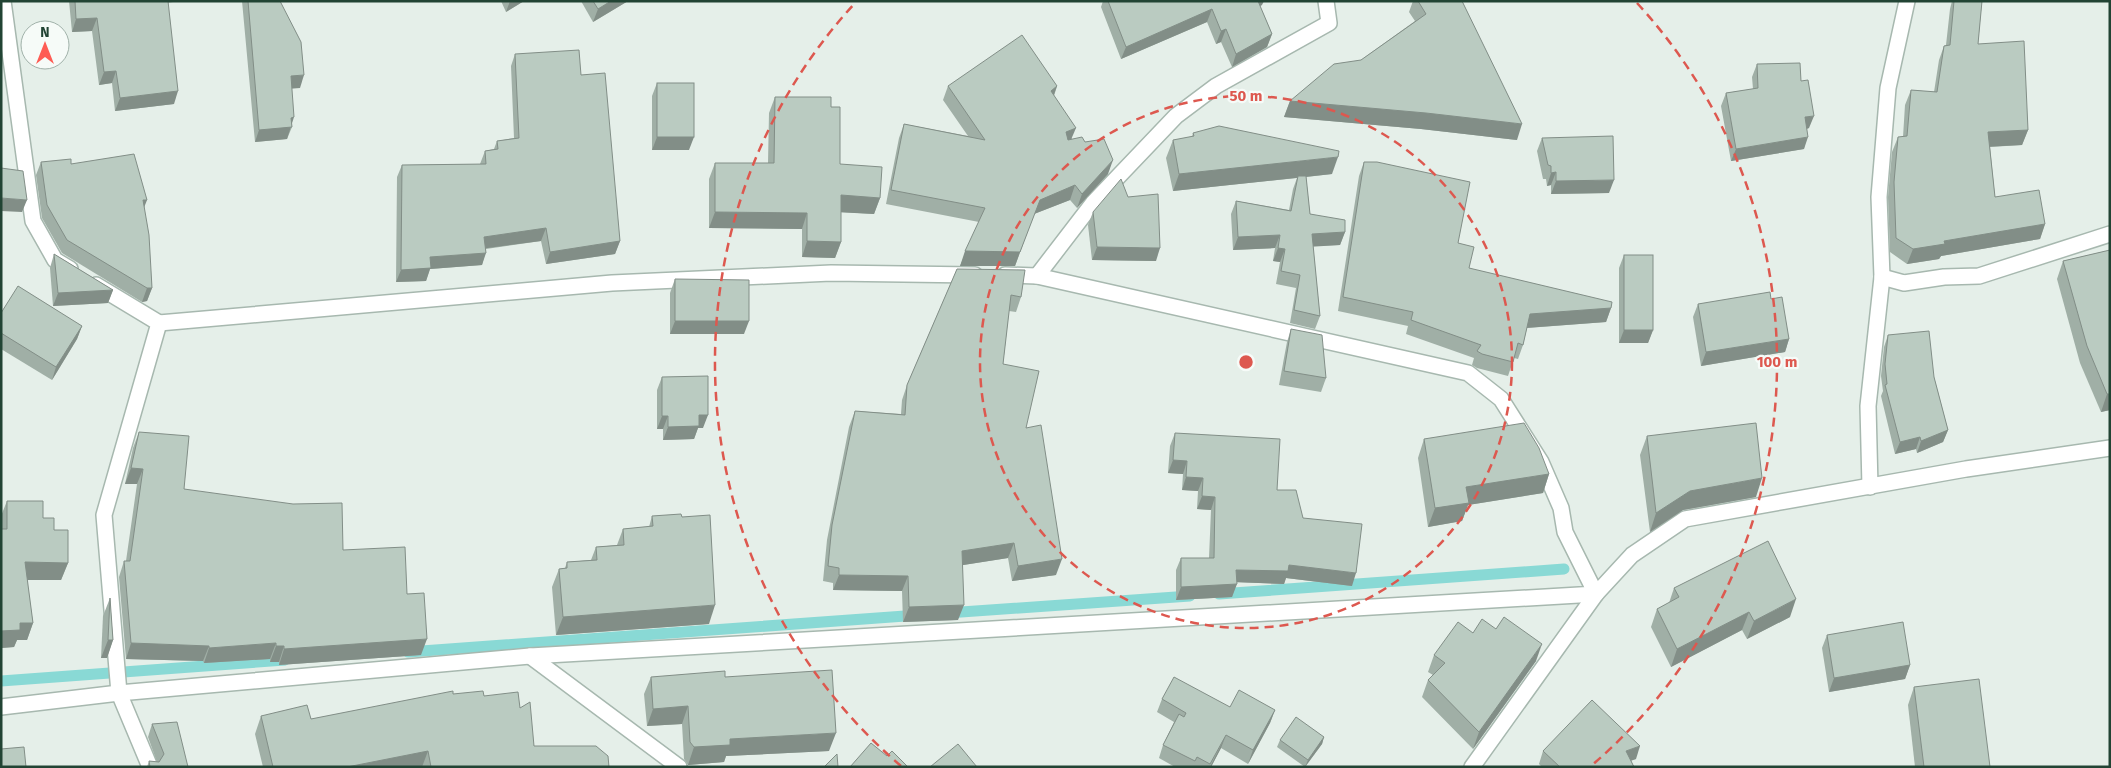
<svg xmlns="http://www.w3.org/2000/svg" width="2111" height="768" viewBox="0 0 2111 768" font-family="'Fira Sans',sans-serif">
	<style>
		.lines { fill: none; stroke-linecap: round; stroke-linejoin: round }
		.stream { stroke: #89d9d5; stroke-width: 11 }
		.street-casing { stroke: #a7b8af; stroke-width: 18 }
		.street { stroke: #fff; stroke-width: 15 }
		.wall { fill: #a0afa6 }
		.shaded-wall { fill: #828e87 }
		.building { fill: #bacbc1; stroke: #828e87 }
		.ring { fill: none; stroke: #dd584f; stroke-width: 2.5; stroke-dasharray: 9 6 }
		.centre { fill: #dd584f; stroke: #f6fbf8; stroke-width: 2.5 }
		.ring-label { font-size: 15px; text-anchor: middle; font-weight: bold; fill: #dd584f; stroke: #f6fbf8; stroke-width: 4.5; stroke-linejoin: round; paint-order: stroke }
	</style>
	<rect width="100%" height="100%" fill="#e5efe9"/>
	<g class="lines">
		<g class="stream">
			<path d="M1219,594L1564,569"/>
			<path d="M947,613L1190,596"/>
			<path d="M408,652L919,615"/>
			<path d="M1,681L285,660"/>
		</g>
		<g class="street-casing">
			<g id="street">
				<path d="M3,1L33,221L55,260L70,269"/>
				<path d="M1037,276L1093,203L1176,116L1216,86L1329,23L1326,1"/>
				<path d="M1882,277L1904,283L1944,277L1979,276L2110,234"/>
				<path d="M96,285L159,323L104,515L119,693L150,767"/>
				<path d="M159,323L612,283L831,273L975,275"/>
				<path d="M1870,487L1868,406L1882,277L1879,197L1888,88L1907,1"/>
				<path d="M530,656L679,767"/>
				<path d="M1,707L119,693L530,656L1596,594L1565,532L1561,508L1541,462L1501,399L1468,373L1037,276L1005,275"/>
				<path d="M1472,767L1596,594L1632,555L1685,519L1966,469L2110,448"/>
			</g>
		</g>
		<use href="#street" class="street"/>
	</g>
	<g class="wall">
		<path d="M69,1H184L168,2L174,104L115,111L112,83L99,85L92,31L72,32Z"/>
		<path d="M242,1H280L300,88H292V127L287,139L255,142Z"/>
		<path d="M501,1H524L506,12Z"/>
		<path d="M581,1H628L593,22Z"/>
		<path d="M1103,1L1262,5L1260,6L1272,34L1267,47L1232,67L1221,42L1216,44L1207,22L1121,59L1101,7Z"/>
		<path d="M1413,1H1462L1517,140L1421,129L1284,117L1290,101L1361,60L1415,21L1409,12Z"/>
		<path d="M1952,1H1982L1978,44L2028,130L2022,145L1990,147L1995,197L2045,224L2040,239L1941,256L1939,259L1907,264L1890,252L1888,197L1892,152L1898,137H1903L1905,105L1911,90L1934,92L1939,60L1944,46L1946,45L1950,9Z"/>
		<path d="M515,54L581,75L620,241L615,254L546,264L541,241L486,249L482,265L430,269L426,281L396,282L397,177L402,165L480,164L485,151L494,149L497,141L514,138L511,66Z"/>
		<path d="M1757,64L1809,128L1807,129L1804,149L1731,161L1721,106L1726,93L1753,89L1752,77Z"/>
		<path d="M657,83L689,150H652V96Z"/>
		<path d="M948,86H1057L1054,96L1072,139L1108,174L1077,208L1070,200L1034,214L1015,266H960L979,222L886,204L899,138L904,124L968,136L943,100Z"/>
		<path d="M775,97L831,107L840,164L880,198L874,214L841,212V242L835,258L802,257V229L709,228V179L715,163H768L769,113Z"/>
		<path d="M1193,133L1332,174L1306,177L1310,214L1345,232L1340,245L1313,246L1320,316L1315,329L1290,323L1296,288L1276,284L1280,262L1273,261L1275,248L1233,250L1231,214L1236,201L1289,210L1293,189L1297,178L1173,191L1166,158L1173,140L1192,137Z"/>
		<path d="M1542,138L1609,193L1551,194V185L1547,186L1546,179H1543L1537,151Z"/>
		<path d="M41,162L71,164L144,207L152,288L147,301L142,302L62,253L42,218L36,175Z"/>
		<path d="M1364,162L1458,243L1469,268L1611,308L1606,322L1527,328L1523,345L1518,359L1514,358L1508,376L1477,368L1472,365L1474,358L1406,334L1408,326L1338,311L1359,176Z"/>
		<path d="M1093,212L1156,261L1092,260L1088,225Z"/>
		<path d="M2110,250V410L2101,412L2080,363L2057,279L2063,261Z"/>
		<path d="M54,254L113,290L108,303L53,306L50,268Z"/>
		<path d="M1624,255L1653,330L1648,343H1619V268Z"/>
		<path d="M957,269L1021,297L1016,312L1009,311L1003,364L1026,428L1056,575L1012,581L1008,558L963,565L958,620L903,622L902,591L833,590V583L823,581L827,540L849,427L855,411L901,414L902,400L907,385Z"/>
		<path d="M675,279L744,334H670V293Z"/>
		<path d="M1771,299L1789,339L1785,352L1701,366L1693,317L1698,304Z"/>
		<path d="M1,313L82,326L77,339L52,380L1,349Z"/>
		<path d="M1291,329L1326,378L1321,392L1279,385L1287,342Z"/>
		<path d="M1888,335L1934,377L1948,430L1943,442L1917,453L1916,449L1895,454L1881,396L1883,391L1881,376L1884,347Z"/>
		<path d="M662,377L703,428H698L694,439L663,440V429H657V390Z"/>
		<path d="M139,432L184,489L343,550L407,594L421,655L279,665V662H270V659L204,663L203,661L126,659L119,577L124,561H126L137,484H125L133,448Z"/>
		<path d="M1175,433L1277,490L1303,518L1352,586L1286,578L1284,584L1237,582L1232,597L1176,600V570L1181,558H1209L1211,510L1197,509L1198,491L1182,490L1183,474L1168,473L1170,446Z"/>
		<path d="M1647,436L1756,497L1683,510L1650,532L1640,455Z"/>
		<path d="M1424,439L1549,474L1543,493L1468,505L1462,521L1428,527L1418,458Z"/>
		<path d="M7,501L43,518L54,530L68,563L61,580H27L33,623L27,640H17L14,647L1,648V516Z"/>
		<path d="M652,516L709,624L556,635L552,587L559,569L565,568L567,562L591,560L596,547L617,545L623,529L649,527Z"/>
		<path d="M1674,588L1790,617L1747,639L1742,630L1671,667L1651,627L1657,609L1669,603Z"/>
		<path d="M110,598L113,640L107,658H101L103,616Z"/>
		<path d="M1496,629L1536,661L1473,749L1422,697L1428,680L1433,675L1428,672L1434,655L1473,633Z"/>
		<path d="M1827,635L1910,665L1905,679L1829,692L1822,648Z"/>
		<path d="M651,677H725L829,751L726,756L724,762L688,765L684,759L682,724L647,726L644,694Z"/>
		<path d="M1914,687L1990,767H1915L1908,705Z"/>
		<path d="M453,694L484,696L520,708L534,746L609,767H263L255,734L261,716L311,719Z"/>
		<path d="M1162,699L1230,707L1275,710L1270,723L1248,764L1221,748L1211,767H1175L1159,758L1163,745L1174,722L1157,712Z"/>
		<path d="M152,724L188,767H147L149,761L157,762L148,737Z"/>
		<path d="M1324,737L1322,744L1305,767L1277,747L1280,740Z"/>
		<path d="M1543,751L1636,759L1631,760L1634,767H1542L1539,764Z"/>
	</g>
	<g class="shaded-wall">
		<path d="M162,1H184L162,3Z"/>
		<path d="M510,1H524L506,12Z"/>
		<path d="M611,1H628L593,22L598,9Z"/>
		<path d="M1255,1H1264L1262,5L1251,10Z"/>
		<path d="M1212,9L1207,22L1121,59L1126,47Z"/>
		<path d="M97,18L92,31L72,32L76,19Z"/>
		<path d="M1226,29L1221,42L1216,44L1221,31Z"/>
		<path d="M1272,34L1267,47L1232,67L1236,54Z"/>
		<path d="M116,71L112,83L99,85L104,72Z"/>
		<path d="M304,75L300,88L287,89L291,76Z"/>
		<path d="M1057,86L1052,100L1051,91Z"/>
		<path d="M178,91L174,104L115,111L120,98Z"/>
		<path d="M1290,101L1426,113L1522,124L1517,140L1421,129L1284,117Z"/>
		<path d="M1814,116L1809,128L1800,130L1805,117Z"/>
		<path d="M294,117L287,139L255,142L259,130L291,118Z"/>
		<path d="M1076,128L1070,142L1060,147L1066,132Z"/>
		<path d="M2028,130L2022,145L1983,147L1988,132Z"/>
		<path d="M657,137H694L689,150H652Z"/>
		<path d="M1808,137L1804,149L1731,161L1736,149Z"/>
		<path d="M1338,157L1332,174L1173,191L1179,174Z"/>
		<path d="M1113,160L1108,174L1077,208L1082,194Z"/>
		<path d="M1556,172L1551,185L1547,186L1551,173Z"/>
		<path d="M1614,180L1609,193L1551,194L1556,181Z"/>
		<path d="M1075,185L1070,200L1034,214L1015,266H960L965,251L1040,200Z"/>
		<path d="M841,195L880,198L874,214L835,212Z"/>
		<path d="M1,198L27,200L22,212L1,211Z"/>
		<path d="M143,200H147L142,213Z"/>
		<path d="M715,212L807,213L802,229L709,228Z"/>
		<path d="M2045,224L2040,239L1941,256L1939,259L1907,264L1913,249L1944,241Z"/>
		<path d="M546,228L541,241L480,249L484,237Z"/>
		<path d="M1345,232L1340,245L1307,247L1312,234Z"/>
		<path d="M1280,235L1275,248L1233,250L1238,237Z"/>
		<path d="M620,241L615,254L546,264L550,252Z"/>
		<path d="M807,241L841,242L835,258L802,257Z"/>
		<path d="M1097,247L1160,248L1156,261L1092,260Z"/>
		<path d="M1278,248L1285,249L1280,262L1273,261Z"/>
		<path d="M486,253L482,265L430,269L426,281L396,282L401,270L430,257Z"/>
		<path d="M147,288H152L147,301L142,302Z"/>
		<path d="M113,290L108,303L53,306L58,293Z"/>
		<path d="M1611,308L1606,322L1525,328L1530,314Z"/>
		<path d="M675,321H749L744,334H670Z"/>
		<path d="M82,326L77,339L52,380L56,367Z"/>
		<path d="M1624,330H1653L1648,343H1619Z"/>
		<path d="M1789,339L1785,352L1701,366L1706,352Z"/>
		<path d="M2107,394H2110V410L2101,412Z"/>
		<path d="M699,415H708L703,428H698L694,439L663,440L668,427Z"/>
		<path d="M662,416H668L663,429H657Z"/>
		<path d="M1948,430L1943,442L1917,453L1921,441Z"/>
		<path d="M1920,437L1916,449L1895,454L1900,442Z"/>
		<path d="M1173,460L1187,461L1183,474L1168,473Z"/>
		<path d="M131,468L143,469L137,484H125Z"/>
		<path d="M1549,474L1543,493L1468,505L1462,521L1428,527L1435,508L1466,487Z"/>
		<path d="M1186,477L1203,478L1198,491L1182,490Z"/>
		<path d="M1762,478L1756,497L1683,510L1650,532L1656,513L1690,491Z"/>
		<path d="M1202,496L1215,497L1211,510L1197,509Z"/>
		<path d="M1014,543L1008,558L957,566L962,551Z"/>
		<path d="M1062,559L1056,575L1012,581L1018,566Z"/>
		<path d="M25,562L68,563L61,580H19Z"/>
		<path d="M1289,565L1356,573L1352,586L1286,578L1284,584L1231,582L1236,570Z"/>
		<path d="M839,575L908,576L902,591L833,590Z"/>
		<path d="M1237,584L1232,597L1176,600L1181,587Z"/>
		<path d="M1796,599L1790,617L1747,639L1754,621Z"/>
		<path d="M715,605L709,624L556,635L563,617Z"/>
		<path d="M964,605L958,620L903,622L909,607Z"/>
		<path d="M1749,612L1742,630L1671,667L1677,649Z"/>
		<path d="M20,623H33L27,640H17L14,647L1,648V631Z"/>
		<path d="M427,639L421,655L279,665L284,649Z"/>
		<path d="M108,640H113L107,658H101Z"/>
		<path d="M131,643L209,646L203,661L126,659Z"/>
		<path d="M276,643L270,659L204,663L209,648Z"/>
		<path d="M1542,644L1536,661L1473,749L1479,732Z"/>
		<path d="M276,646H284L279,662H270Z"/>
		<path d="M1910,665L1905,679L1829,692L1834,678Z"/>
		<path d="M688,706L682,724L647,726L653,709Z"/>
		<path d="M1275,710L1270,723L1248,764L1253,750Z"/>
		<path d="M836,733L829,751L726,756L724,762L688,765L694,747L730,739Z"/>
		<path d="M1226,735L1221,748L1211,767H1210Z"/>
		<path d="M1324,737L1322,744L1305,767L1308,760Z"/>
		<path d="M1640,746L1636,759L1622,764L1626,751Z"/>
		<path d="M428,751L422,767H347Z"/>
	</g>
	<g class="building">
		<path d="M75,1H168L178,91L120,98L116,71L104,72L97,18L76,19Z"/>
		<path d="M248,1H280L301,42L304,75L291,76L294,117L291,118L292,127L259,130Z"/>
		<path d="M593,1H611L598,9Z"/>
		<path d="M1108,1H1258L1272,34L1236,54L1226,29L1221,31L1212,9L1126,47Z"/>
		<path d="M1418,1H1462L1522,124L1426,113L1290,101L1334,64L1361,60L1426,14Z"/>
		<path d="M1954,1H1982L1978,44L2024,41L2028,130L1988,132L1995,197L2039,190L2045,224L1944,241L1945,244L1913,249L1896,238L1894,182L1898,137L1907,136L1911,90L1937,92L1944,46L1950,45Z"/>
		<path d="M1022,35L1057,86L1051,91L1076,128L1066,132L1068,140L1082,137L1085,142L1104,139L1113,160L1082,194L1075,185L1040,200L1020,252L965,251L985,208L891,190L904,124L985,140L948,86Z"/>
		<path d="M579,50L581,75L605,73L620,241L550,252L546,228L484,237L486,253L430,257L431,268L401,270L402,165L486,164L485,151L498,149L497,141L519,138L515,54Z"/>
		<path d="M1800,63L1801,81L1808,80L1814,116L1805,117L1808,137L1736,149L1726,93L1758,88L1757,64Z"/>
		<rect x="657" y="83" width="37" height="54"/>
		<path d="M775,97H831V107H840V164L882,167L880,198L841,195V242L807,241V213L715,212V163H774Z"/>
		<path d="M1219,126L1339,151L1338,157L1179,174L1173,140L1194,136L1193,133Z"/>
		<path d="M1613,136L1614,180L1556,181V172L1551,173V166L1548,165L1542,138Z"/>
		<path d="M134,154L147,200H143L149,235L152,288H147L67,240L47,205L41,162L71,159V164Z"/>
		<path d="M1364,162H1377L1470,182L1458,243L1474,247L1469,268L1612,302L1611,308L1530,314L1523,345L1518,343L1513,362L1482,354L1477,351L1481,345L1411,320L1413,312L1343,297Z"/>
		<path d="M1,168L23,171L27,200L1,198Z"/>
		<path d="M1298,176H1306L1310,214L1345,220V232L1312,234L1320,316L1294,310L1300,275L1281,271L1285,249L1278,248L1280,235L1238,237L1236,201L1291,211Z"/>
		<path d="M1121,179L1128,197L1158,194L1160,248L1097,247L1093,212Z"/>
		<path d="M2110,250V394H2107L2087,346L2063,261Z"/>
		<path d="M54,254L113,290L58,293Z"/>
		<rect x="1624" y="255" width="29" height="75"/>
		<path d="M957,269L1025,270L1021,297L1011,295L1003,364L1039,371L1026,428L1041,425L1062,559L1018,566L1014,543L962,551L964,605L909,607L908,576L839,575V568L828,566L832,525L855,411L905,415L907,385Z"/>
		<path d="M675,279L749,280V321H675Z"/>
		<path d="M18,286L82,326L56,367L1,333V313Z"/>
		<path d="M1770,292L1771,299L1782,297L1789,339L1706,352L1698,304Z"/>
		<path d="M1291,329L1322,335L1326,378L1284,371Z"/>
		<path d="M1929,331L1934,377L1948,430L1921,441L1920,437L1900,442L1885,385L1887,384L1885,364L1888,335Z"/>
		<path d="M708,376V415H699V426L668,427V416H662V377Z"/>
		<path d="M1524,423L1539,448L1549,474L1466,487L1469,503L1435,508L1424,439Z"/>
		<path d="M1756,423L1762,478L1690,491L1656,513L1647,436Z"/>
		<path d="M139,432L189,436L184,489L293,504L342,503L343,550L405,547L407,594L424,593L427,639L284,649V646H276V643L209,648V646L131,643L124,561H130L143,469L131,468Z"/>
		<path d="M1175,433L1280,439L1277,490H1296L1303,518L1362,524L1356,573L1289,565L1288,571L1236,570L1237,584L1181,587V558H1214L1215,497L1202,496L1203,478L1186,477L1187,461L1173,460Z"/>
		<path d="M7,501H43V518H54V530H68V563L25,562L33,623H20V630L1,631V529H7Z"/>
		<path d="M681,514L682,517L710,515L715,605L563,617L559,569L567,568V562L597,560L596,547L624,545L623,529L653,526L652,516Z"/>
		<path d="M1768,541L1796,599L1754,621L1749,612L1677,649L1657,609L1679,597L1674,588Z"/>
		<path d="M110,598L113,640H108Z"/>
		<path d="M1504,617L1542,644L1479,732L1428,680L1445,663L1434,655L1458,622L1473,633L1482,619L1496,629Z"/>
		<path d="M1903,622L1910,665L1834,678L1827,635Z"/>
		<path d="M832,670L836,733L730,739V745L694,747L690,742L688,706L653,709L651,677L725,671V677Z"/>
		<path d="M1174,677L1230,707L1239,690L1275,710L1253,750L1226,735L1210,764L1197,757L1195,761L1163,745L1179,714L1184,717L1186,713L1162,699Z"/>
		<path d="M1979,679L1990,767H1924L1914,687Z"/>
		<path d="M453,691V694L483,691L484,696L518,692L520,708L530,702L534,746H596L608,756L609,767H431L428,751L347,767H273L261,716L307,705L311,719Z"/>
		<path d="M1592,700L1640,746L1626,751L1634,767H1560L1543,751Z"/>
		<path d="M1296,717L1324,737L1308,760L1280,740Z"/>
		<path d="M177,722L188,767H150L149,761L159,762L164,754L152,724Z"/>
		<path d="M871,743L887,756L892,751L908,767H850Z"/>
		<path d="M958,744L977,767H930Z"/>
		<path d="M24,747L26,767H1V749Z"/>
		<path d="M837,754L838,767H824Z"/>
	</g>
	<g class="ring">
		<circle cx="1246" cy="362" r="266"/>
		<path d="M901 766A531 531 0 0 1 855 3M1637 3A531 531 0 0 1 1591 766"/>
	</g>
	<circle cx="1246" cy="362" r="8" class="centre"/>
	<g class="ring-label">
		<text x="1246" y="101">50 m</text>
		<text x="1777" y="367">100 m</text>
	</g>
	<rect width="2111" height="768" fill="none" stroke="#224434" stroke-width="5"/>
	<g transform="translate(45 45)"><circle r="24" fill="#f6fbf8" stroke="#a1b2aa"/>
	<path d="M0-4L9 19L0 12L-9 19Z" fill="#fe5c54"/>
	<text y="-8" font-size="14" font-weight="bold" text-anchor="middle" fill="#224434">N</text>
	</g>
</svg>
